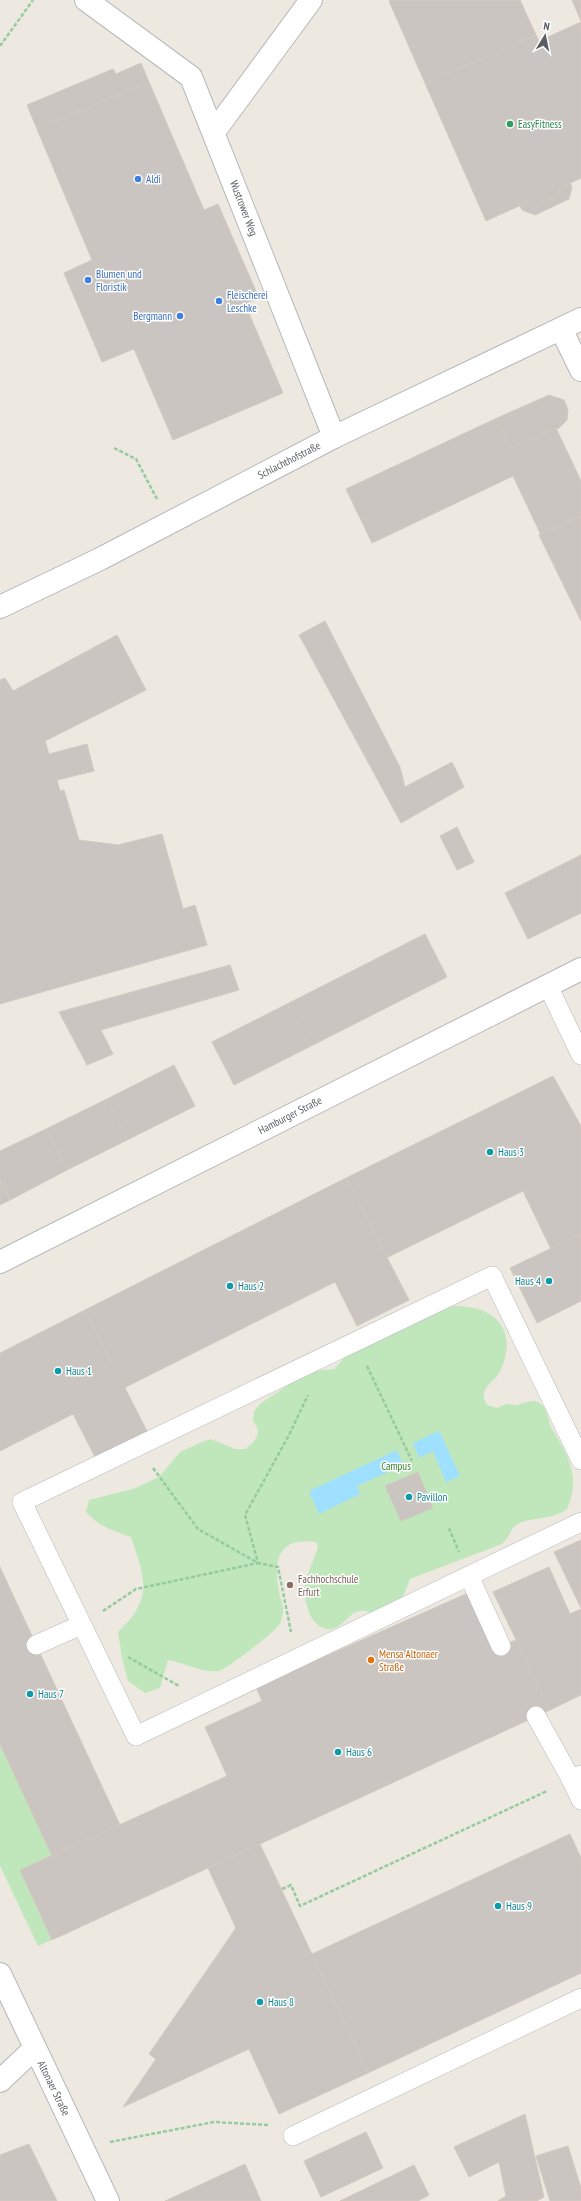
<svg xmlns="http://www.w3.org/2000/svg" width="581" height="2201" viewBox="0 0 581 2201" font-family="'PT Sans Narrow',sans-serif">
	<style>
		.green { fill: #c0e7bb }
		.water { fill: #9fe0ff }
		.building { fill: #cac5c0; stroke: #d2cabf }
		.lines { fill: none; stroke-linecap: round; stroke-linejoin: round }
		.lane-casing { stroke: #b4b8bc; stroke-width: 20 }
		.street-casing { stroke: #b4b8bc; stroke-width: 24 }
		.path { stroke: #95cb9e; stroke-width: 2.5; stroke-dasharray: 4 2; stroke-linecap: butt }
		.lane { stroke: #fff; stroke-width: 19 }
		.street { stroke: #fff; stroke-width: 22 }
		.leisure-dot { fill: #2e9e5b; stroke: #fff; stroke-width: 1.5 }
		.shop-dot { fill: #3f7fe0; stroke: #fff; stroke-width: 1.5 }
		.culture-dot { fill: #0f9aa8; stroke: #fff; stroke-width: 1.5 }
		.education-dot { fill: #8d6e63; stroke: #fff; stroke-width: 1.5 }
		.food-dot { fill: #e8710a; stroke: #fff; stroke-width: 1.5 }
		.labels { text-anchor: middle; dominant-baseline: central; stroke-width: 3; stroke-linejoin: round; paint-order: stroke }
		.leisure-label { font-size: 11px; fill: #27864d; stroke: #fff; text-anchor: start }
		.shop-label { font-size: 11px; fill: #366cbe; stroke: #fff; text-anchor: start }
		.street-label { font-size: 11px; fill: #595e63; stroke: #fff }
		.culture-label { font-size: 11px; fill: #0d838f; stroke: #fff; text-anchor: start }
		.park-label { font-size: 11px; fill: #34852e; stroke: #fff }
		.education-label { font-size: 11px; fill: #785e54; stroke: #fff; text-anchor: start }
		.food-label { font-size: 11px; fill: #c56008; stroke: #fff; text-anchor: start }
	</style>
	<rect width="100%" height="100%" fill="#ede9e0"/>
	<g class="green">
		<path d="M454,1306C493,1305 519,1329 501,1369C498,1378 489,1382 485,1390C482,1396 485,1400 487,1405L497,1408C500,1407 505,1404 508,1404C512,1404 514,1406 517,1405C524,1403 531,1399 538,1402C549,1408 547,1420 552,1429C569,1456 581,1478 567,1509C551,1521 530,1516 516,1525C510,1529 510,1537 502,1544L410,1579L402,1599L376,1615C350,1601 350,1625 331,1629C325,1630 319,1627 315,1622C310,1617 309,1612 307,1606C299,1585 312,1567 318,1547L316,1542C282,1537 274,1555 278,1586C279,1595 284,1605 283,1613C282,1617 281,1622 279,1625C275,1632 225,1670 219,1671C201,1673 186,1663 168,1660L160,1688L145,1693L128,1681L122,1658L118,1632C154,1598 145,1579 131,1537C114,1531 98,1526 86,1512L89,1500L133,1489L159,1477L180,1452L202,1442L211,1439L235,1449H245L253,1443L257,1436L258,1429L253,1421L254,1411L260,1404L291,1383L315,1371L334,1369L347,1355L416,1321Z"/>
		<path d="M0,1744L52,1856L20,1870L52,1940L38,1946L0,1866Z"/>
	</g>
	<g class="water">
		<path d="M439,1431L460,1476L446,1482L433,1451L419,1458L413,1443Z"/>
		<path d="M397,1450L403,1465L357,1486L360,1494L319,1514L309,1491Z"/>
	</g>
	<g class="building">
		<path d="M391,0H520L536,35L425,83L389,1Z"/>
		<path d="M572,0H581V21Z"/>
		<path d="M581,22V178L560,188V195L537,206L532,204L530,201L486,221L425,83L536,35L539,41Z"/>
		<path d="M141,63L149,82L37,129L27,105L113,69L116,74Z"/>
		<path d="M149,82L204,210L218,204L259,298L245,304L283,393L173,440L134,349L102,362L64,273L92,260L37,129Z"/>
		<path d="M570,183L572,187L569,199L535,215L522,210L520,206L530,201L532,204L537,206L560,195V188Z"/>
		<path d="M549,395L564,400L568,410L567,420L559,428L511,449L497,418Z"/>
		<path d="M497,418L511,449L556,428L581,481V516L541,535L513,476L372,543L346,489Z"/>
		<path d="M581,516V621L539,535Z"/>
		<path d="M325,621L400,767L405,787L452,762L464,787L401,823L299,635Z"/>
		<path d="M117,635L146,690L45,741L49,754L87,744L94,771L57,780L60,791L64,790L79,840L118,845L162,834L183,909L195,905L207,945L0,1004V680L5,678L13,691Z"/>
		<path d="M457,827L474,862L457,870L440,836Z"/>
		<path d="M581,855V913L528,939L505,893Z"/>
		<path d="M425,934L447,977L309,1047L287,1004Z"/>
		<path d="M230,965L239,990L101,1030L113,1054L87,1065L59,1012Z"/>
		<path d="M287,1004L309,1047L234,1085L212,1042Z"/>
		<path d="M174,1065L195,1106L127,1140L107,1099Z"/>
		<path d="M553,1076L581,1126V1234L551,1249L523,1191L386,1258L346,1178Z"/>
		<path d="M107,1099L127,1140L67,1170L46,1129Z"/>
		<path d="M46,1129L67,1170L10,1200L0,1180V1151Z"/>
		<path d="M346,1178L409,1300L357,1326L335,1282L124,1388L85,1310Z"/>
		<path d="M0,1180L10,1200L0,1205Z"/>
		<path d="M581,1234V1301L537,1323L510,1268Z"/>
		<path d="M85,1310L147,1431L95,1457L73,1414L0,1451V1353Z"/>
		<path d="M418,1472L433,1508L401,1521L385,1486Z"/>
		<path d="M581,1540V1608L554,1552Z"/>
		<path d="M0,1567L120,1825L52,1856L0,1744Z"/>
		<path d="M549,1567L570,1614L581,1609V1695L550,1710L493,1592Z"/>
		<path d="M468,1593L501,1646L516,1640L550,1710L52,1940L20,1870L227,1776L205,1727L262,1701L256,1687Z"/>
		<path d="M570,1834L581,1858V1973L368,2073L312,1954Z"/>
		<path d="M260,1844L368,2073L279,2114L249,2049L123,2107L156,2059L149,2054L236,1928L208,1868Z"/>
		<path d="M525,2114L544,2197L537,2201H498L506,2196L499,2162L469,2177L454,2147Z"/>
		<path d="M366,2132L383,2168L321,2197L304,2161Z"/>
		<path d="M29,2144L57,2201H0V2155Z"/>
		<path d="M568,2146L581,2188V2201H550L536,2156Z"/>
		<path d="M245,2164L261,2201H165Z"/>
		<path d="M414,2165L429,2195L418,2201H340Z"/>
	</g>
	<g class="lines">
		<g class="lane-casing">
			<g id="lane">
				<path d="M548,986L581,1055"/>
				<path d="M581,1460L492,1276L22,1502L136,1736L581,1522"/>
				<path d="M469,1576L501,1646"/>
				<path d="M36,1645L81,1625"/>
				<path d="M536,1716L571,1779L581,1775"/>
				<path d="M571,1779L581,1800"/>
				<path d="M293,2136L581,1998"/>
			</g>
		</g>
		<g class="street-casing">
			<g id="street">
				<path d="M86,0L191,77L334,437"/>
				<path d="M214,132L311,0"/>
				<path d="M561,329L581,370"/>
				<path d="M0,607L100,559L334,437L581,319"/>
				<path d="M0,1262L581,969"/>
				<path d="M0,1974L108,2201"/>
				<path d="M0,2081L35,2048"/>
			</g>
		</g>
		<g class="path">
			<path d="M0,46L33,0"/>
			<path d="M114,448L136,459L157,499"/>
			<path d="M367,1366L412,1461"/>
			<path d="M153,1468L198,1529L258,1563L278,1567L291,1632"/>
			<path d="M449,1528L459,1552"/>
			<path d="M103,1611L136,1589L258,1563L245,1515L289,1435L308,1395"/>
			<path d="M128,1657L179,1686"/>
			<path d="M282,1889L291,1885L300,1906L547,1791"/>
			<path d="M110,2142L214,2122L269,2125"/>
		</g>
		<use href="#lane" class="lane"/>
		<use href="#street" class="street"/>
	</g>
	<circle class="leisure-dot" cx="510" cy="124" r="4"/>
	<g class="shop-dot">
		<circle cx="138" cy="179" r="4"/>
		<circle cx="88" cy="280" r="4"/>
		<circle cx="219" cy="301" r="4"/>
		<circle cx="180" cy="316" r="4"/>
	</g>
	<g class="culture-dot">
		<circle cx="490" cy="1152" r="4"/>
		<circle cx="549" cy="1281" r="4"/>
		<circle cx="230" cy="1286" r="4"/>
		<circle cx="58" cy="1371" r="4"/>
		<circle cx="409" cy="1497" r="4"/>
		<circle cx="30" cy="1694" r="4"/>
		<circle cx="338" cy="1752" r="4"/>
		<circle cx="498" cy="1906" r="4"/>
		<circle cx="260" cy="2002" r="4"/>
	</g>
	<circle class="education-dot" cx="290" cy="1585" r="4"/>
	<circle class="food-dot" cx="371" cy="1660" r="4"/>
	<g class="labels">
		<g class="leisure-label">
			<text x="518" y="124">EasyFitness</text>
		</g>
		<g class="shop-label">
			<text x="146" y="179">Aldi</text>
			<text x="96" y="274">Blumen und<tspan x="96" dy="13">Floristik</tspan></text>
			<text x="227" y="295">Fleischerei<tspan x="227" dy="13">Leschke</tspan></text>
			<text x="172" y="316" text-anchor="end">Bergmann</text>
		</g>
		<g class="street-label">
			<text transform="translate(244 208) rotate(69)">Wustrower Weg</text>
			<text transform="translate(289 460) rotate(-27)">Schlachthofstraße</text>
			<text transform="translate(290 1115) rotate(-27)">Hamburger Straße</text>
			<text transform="translate(54 2088) rotate(64)">Altonaer Straße</text>
		</g>
		<g class="culture-label">
			<text x="498" y="1152">Haus 3</text>
			<text x="541" y="1281" text-anchor="end">Haus 4</text>
			<text x="238" y="1286">Haus 2</text>
			<text x="66" y="1371">Haus 1</text>
			<text x="417" y="1497">Pavillon</text>
			<text x="38" y="1694">Haus 7</text>
			<text x="346" y="1752">Haus 6</text>
			<text x="506" y="1906">Haus 9</text>
			<text x="268" y="2002">Haus 8</text>
		</g>
		<g class="park-label">
			<text x="396" y="1466">Campus</text>
		</g>
		<g class="education-label">
			<text x="298" y="1579">Fachhochschule<tspan x="298" dy="13">Erfurt</tspan></text>
		</g>
		<g class="food-label">
			<text x="379" y="1654">Mensa Altonaer<tspan x="379" dy="13">Straße</tspan></text>
		</g>
	</g>
	<g transform="translate(545 36) rotate(10)" stroke="#ffffff" stroke-width="3" paint-order="stroke">
	<path d="M0-3L7 15L0 10L-7 15Z" fill="#595e63"/>
	<text y="-6" font-size="11" font-weight="bold" text-anchor="middle" fill="#595e63">N</text>
	</g>
</svg>
